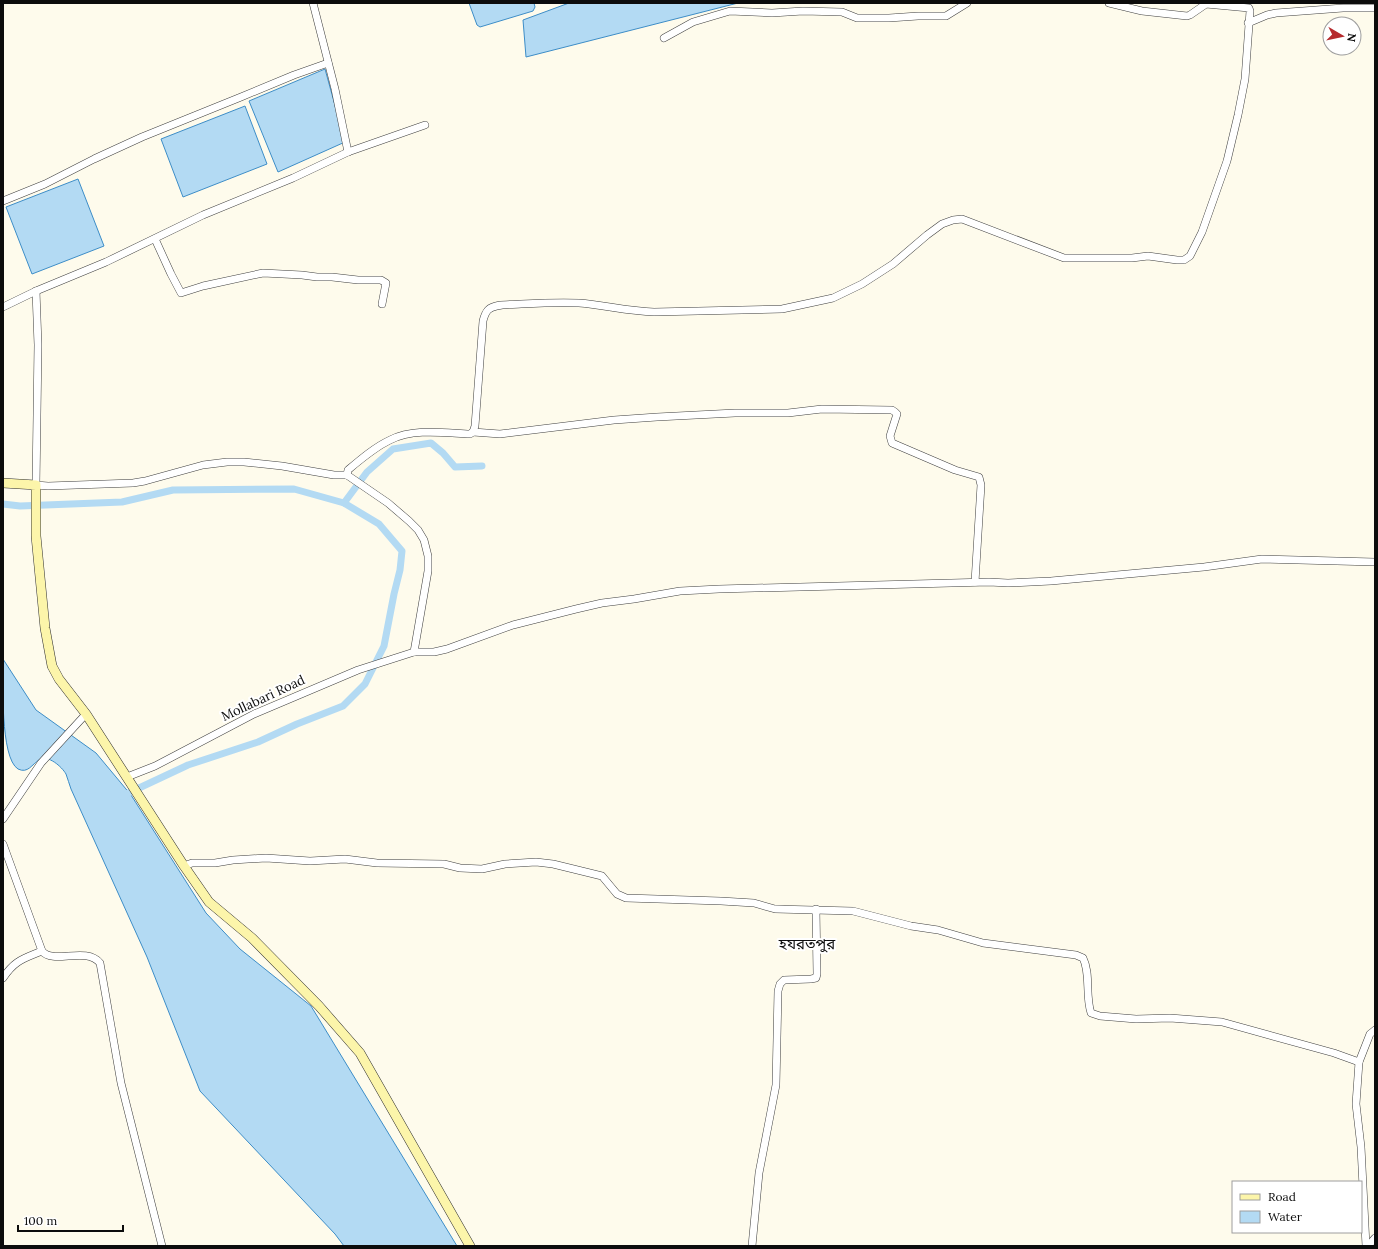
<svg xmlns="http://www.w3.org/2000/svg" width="1378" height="1249" viewBox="0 0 1378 1249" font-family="Lora,'Noto Sans Bengali',serif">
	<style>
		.water { fill: #b3daf3; stroke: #3d8dc7 }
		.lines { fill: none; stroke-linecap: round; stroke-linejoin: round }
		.canal { stroke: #b3daf3; stroke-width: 7 }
		.street-casing { stroke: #3f3f3f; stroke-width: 8 }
		.secondary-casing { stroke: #2e2e2e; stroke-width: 10 }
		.street { stroke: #fff; stroke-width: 7 }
		.secondary { stroke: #fcf5aa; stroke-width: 9 }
		.labels { text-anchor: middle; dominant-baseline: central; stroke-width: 4; stroke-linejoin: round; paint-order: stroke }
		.street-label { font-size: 13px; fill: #0c0c0c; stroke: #fff }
		.quarter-label { font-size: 15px; fill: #0c0c0c; stroke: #fff }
	</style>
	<rect width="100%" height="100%" fill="#fefbec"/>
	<g class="water">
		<path d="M469,3H534L535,7L533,11L480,27L477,25Z"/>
		<path d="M569,3H738L526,57L523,20Z"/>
		<path d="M325,69L345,142L278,172L249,101Z"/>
		<path d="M245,106L267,164L183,197L161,139Z"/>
		<path d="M78,179L104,246L32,274L6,207Z"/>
		<path d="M3,659L36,710L96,753L131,795L206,913L240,949L311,1006L457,1246H344L335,1234L200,1091L147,957L71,789C69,784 68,779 66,774C62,767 48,754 39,760C32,764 28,774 18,769C0,758 3,680 3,659Z"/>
	</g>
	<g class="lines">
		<g class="canal">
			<path d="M344,503L367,472L393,449L431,443L443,453L455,467L482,466"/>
			<path d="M3,504L20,506L122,502L173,490L294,489L344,503L379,524L402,551L400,570L394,594L384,646L365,684L343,706L297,724L258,742L188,765L122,796"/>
		</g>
		<g class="street-casing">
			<g id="street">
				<path d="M313,3L335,89L348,152"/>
				<path d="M1248,23L1267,15L1276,13L1343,8H1375"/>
				<path d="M664,38L693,22L730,11L772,13L803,11L842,12L857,18H889L918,16H946L967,3"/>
				<path d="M3,201L45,184L94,159L142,137L241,97L294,75L328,63"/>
				<path d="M155,239L171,274L181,293L203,286L263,273L302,275L317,277H332L358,280H381L386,283L382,304"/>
				<path d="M36,291L38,345L36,485L48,486L133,483L145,481L203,465L227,462H244L282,466L334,475H347"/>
				<path d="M3,307L36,291L106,262L203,215L293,178L348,152L425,125"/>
				<path d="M473,432L500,434L614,420L657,417L735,413H788L822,409L892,410L895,412L897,414L890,436L892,443L955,470L979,477L981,485L975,582"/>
				<path d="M347,475L348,470C361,459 375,447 390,440C414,428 445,433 470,434L473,432L475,426L483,321C484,317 485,313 488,310C495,303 511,305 521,304C540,303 559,302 579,303C604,305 628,311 654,312L782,309L833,298L862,284L893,264L927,235L942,224L953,220L962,219L1064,258H1132L1148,256L1177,260H1184L1190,256L1202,232L1227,161L1238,115L1245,79L1250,11L1249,8L1206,4L1190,15L1187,16L1142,11L1109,3"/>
				<path d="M347,475L388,503L409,521L418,530L424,540L428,556V571L414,652"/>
				<path d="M127,777L155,766L254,714L358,670L414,652H434L447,649L513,625L576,609L602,603L634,599L680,591L719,589L989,582L1008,583L1051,581L1204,567L1262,559L1375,562"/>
				<path d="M3,819L41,763L86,714"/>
				<path d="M3,844L42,951C53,965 86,946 100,963L121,1083L162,1246"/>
				<path d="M184,866L192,863H215L233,860L266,858L310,861L345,859L377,863L444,864L460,868L482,869L505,864L536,862L553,864L602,876L617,894L626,898L721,901L754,903L775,909L853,911L911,926L938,930L983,943L1076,955L1083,958C1091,974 1085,995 1091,1013L1100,1016L1136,1019L1170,1018L1222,1022L1334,1053L1359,1062"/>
				<path d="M3,978C15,960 23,959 42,951"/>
				<path d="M752,1246L759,1173L776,1085L778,991L780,984L784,980L811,979L816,978L817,974L816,909"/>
				<path d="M1366,1246L1361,1147L1356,1104L1359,1062L1370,1034L1375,1030"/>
				<path d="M1368,1246L1375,1238"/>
			</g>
		</g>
		<g class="secondary-casing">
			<path id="secondary" d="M3,483L36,485V536L45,628L52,666L59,679L86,714L184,866L209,902L252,938L319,1006L360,1053L470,1246"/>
		</g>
		<use href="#street" class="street"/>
		<use href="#secondary" class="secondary"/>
	</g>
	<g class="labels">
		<g class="street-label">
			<text transform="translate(263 698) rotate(-25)">Mollabari Road</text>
		</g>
		<g class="quarter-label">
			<text x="807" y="943">হযরতপুর</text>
		</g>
	</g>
	<rect width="1378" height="1249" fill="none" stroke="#0c0c0c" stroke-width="8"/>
	<rect x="1232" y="1181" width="130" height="52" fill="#ffffff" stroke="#9e9e9e"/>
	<rect x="1240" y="1194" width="20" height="6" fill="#fcf5aa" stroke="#9e9e9e"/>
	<text x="1268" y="1201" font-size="12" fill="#0c0c0c">Road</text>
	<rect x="1240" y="1211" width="20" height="12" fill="#b3daf3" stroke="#9e9e9e"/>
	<text x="1268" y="1221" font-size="12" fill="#0c0c0c">Water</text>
	<g transform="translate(1342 36) rotate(99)"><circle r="19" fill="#ffffff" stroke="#9e9e9e"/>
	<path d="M0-3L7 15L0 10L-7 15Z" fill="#b62a2d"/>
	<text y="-6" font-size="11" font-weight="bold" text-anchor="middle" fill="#0c0c0c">N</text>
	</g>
	<path d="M18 1225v6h105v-6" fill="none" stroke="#0c0c0c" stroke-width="2"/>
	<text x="24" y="1225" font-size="12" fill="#0c0c0c" stroke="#ffffff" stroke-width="3" paint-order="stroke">100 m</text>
</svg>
